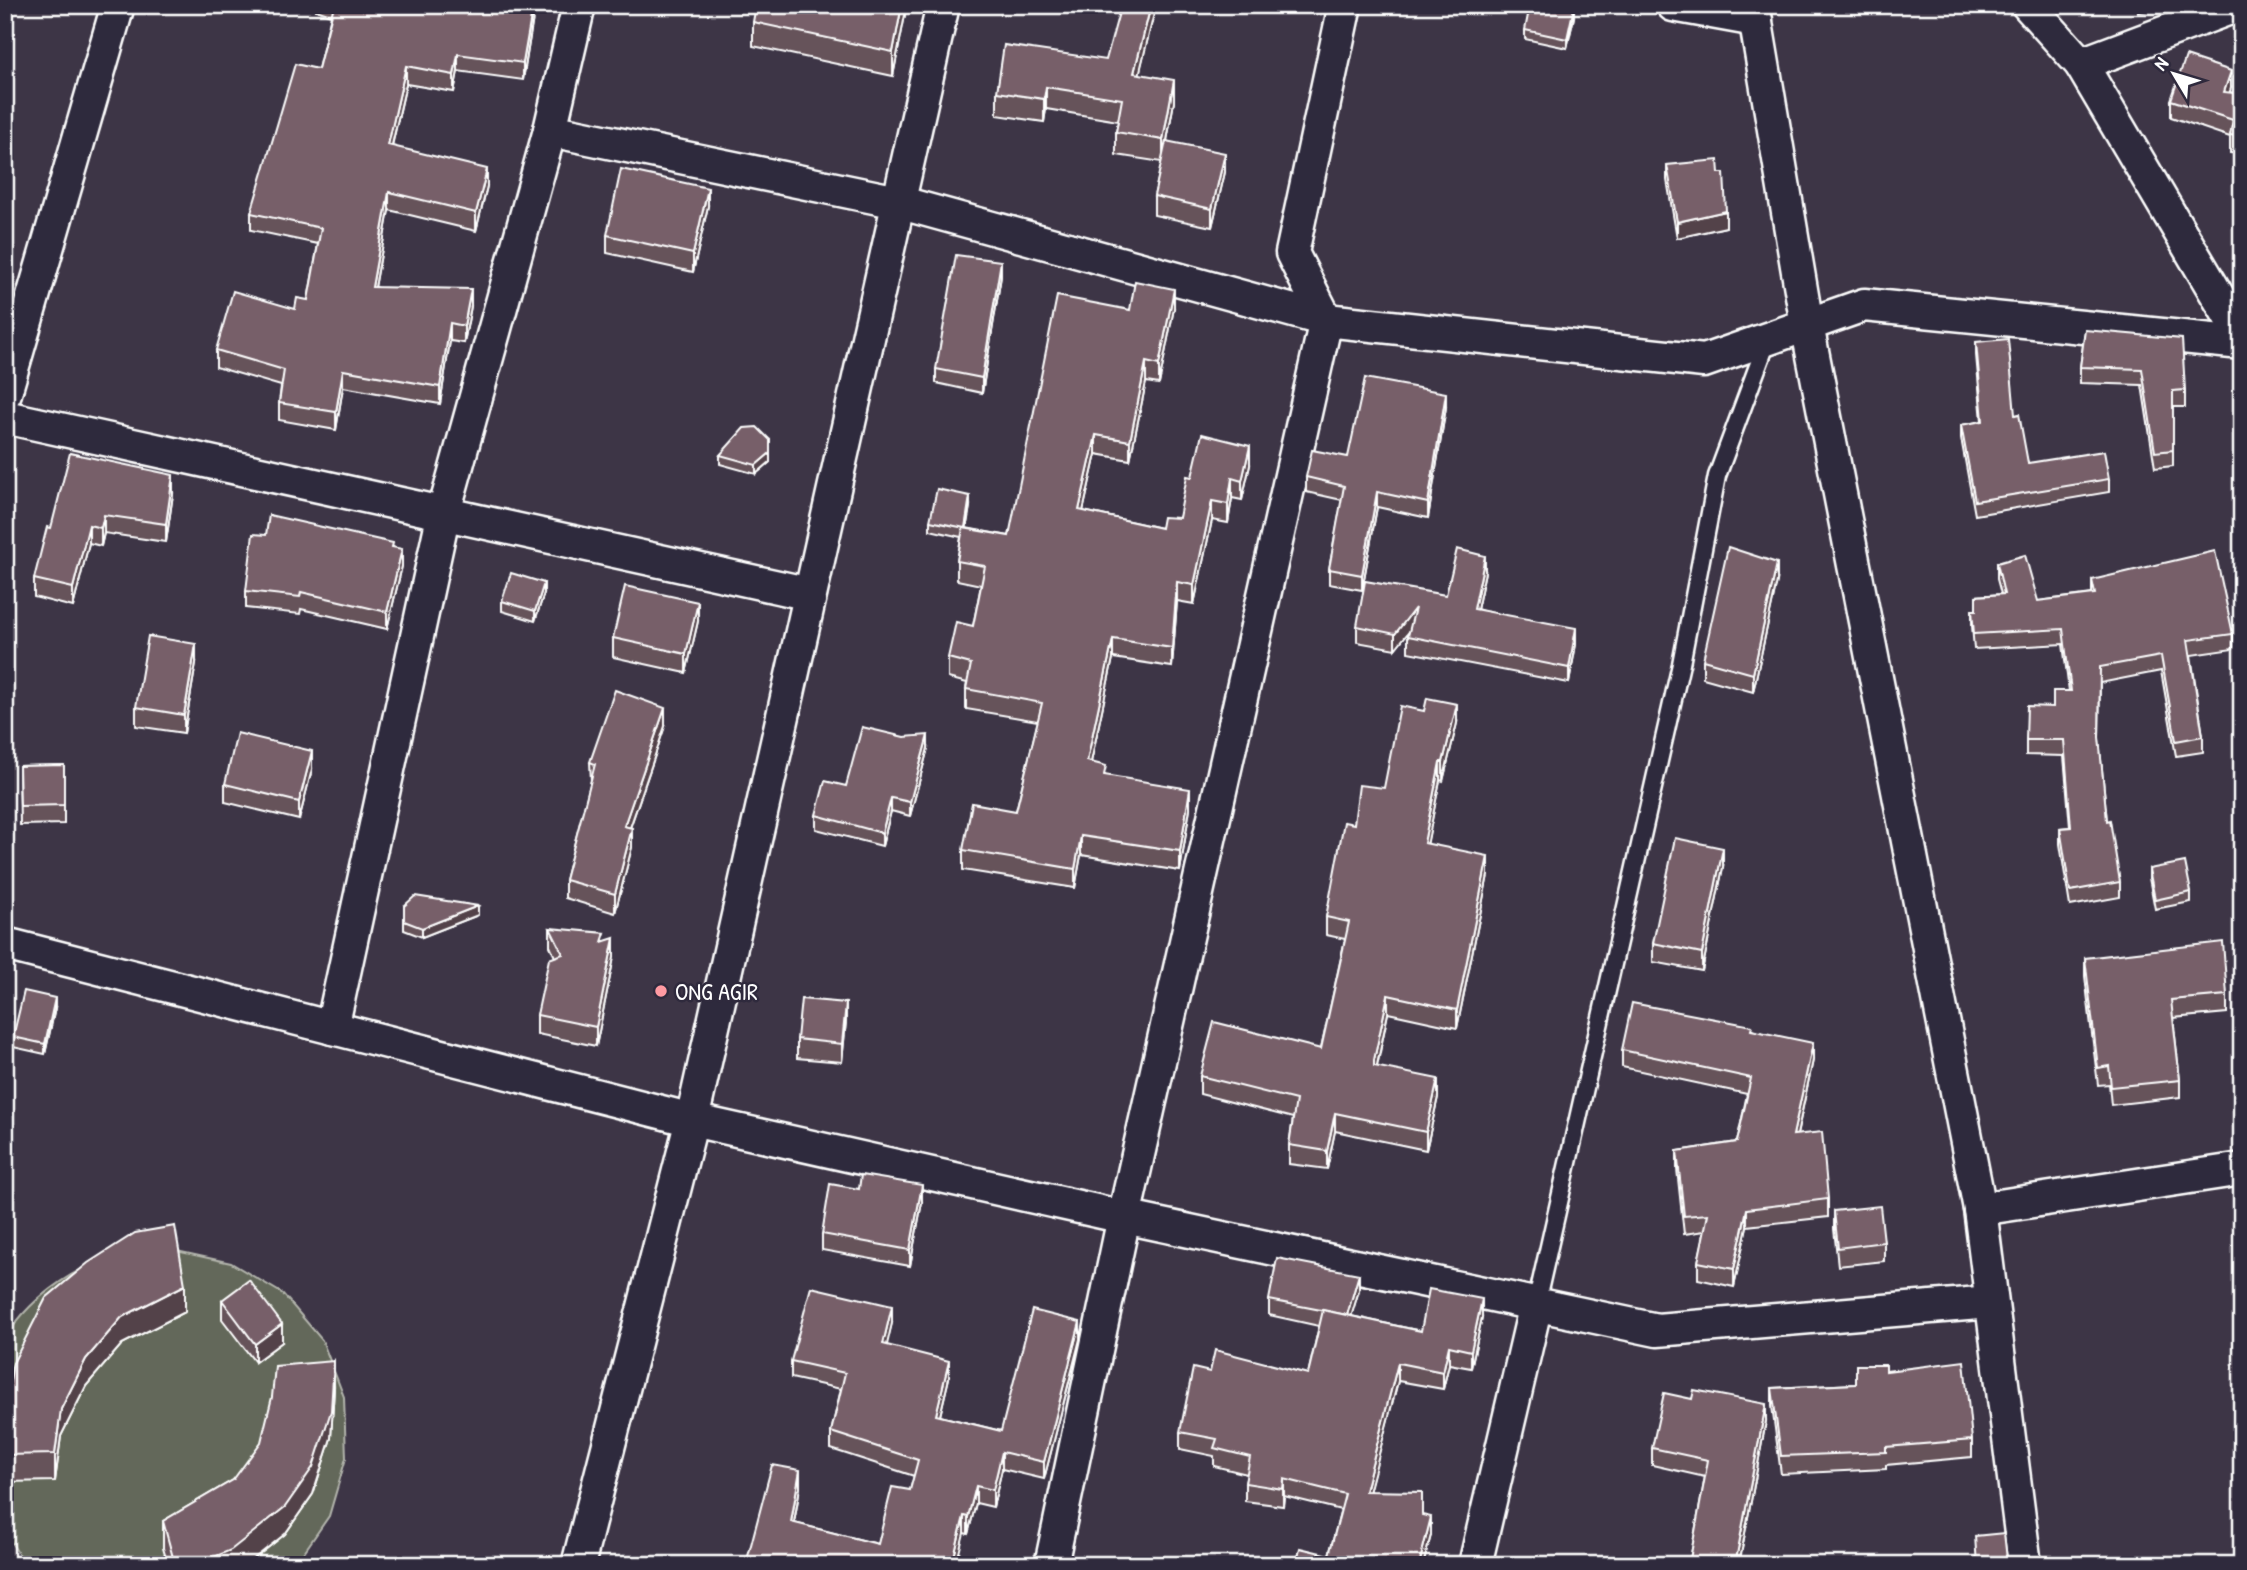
<svg xmlns="http://www.w3.org/2000/svg" width="2247" height="1570" viewBox="0 0 2247 1570" font-family="'Patrick Hand',sans-serif">
	<style>
		.green { fill: #64685a; stroke: #b2b4ac; stroke-width: 2 }
		.lines { fill: none; stroke-linecap: round; stroke-linejoin: round }
		.service-casing { stroke: #fff; stroke-width: 21 }
		.minor-casing { stroke: #fff; stroke-width: 37 }
		.service { stroke: #2f2a3d; stroke-width: 16 }
		.minor { stroke: #2f2a3d; stroke-width: 32 }
		.wall { fill: #66525a; stroke: #fff; stroke-width: 2 }
		.shaded-wall { fill: #53424a; stroke: #fff; stroke-width: 2 }
		.building { fill: #775f69; stroke: #fff; stroke-width: 2 }
		.poi-dot { fill: #ff9aa2; stroke: #2f2a3d; stroke-width: 2.5 }
		.labels { text-anchor: middle; dominant-baseline: central; stroke-width: 5; stroke-linejoin: round; paint-order: stroke }
		.poi-label { font-size: 24px; fill: #fff; stroke: #2f2a3d; text-anchor: start }
	</style>
	<rect width="100%" height="100%" fill="#3d3546"/>
	<filter id="ink" filterUnits="userSpaceOnUse"><feTurbulence type="fractalNoise" baseFrequency=".0143" numOctaves="2"/><feDisplacementMap in="SourceGraphic" scale="14" xChannelSelector="R" yChannelSelector="G"/><feConvolveMatrix kernelMatrix="1 2 1 2 8 2 1 2 1" color-interpolation-filters="sRGB"/></filter>
	<g filter="url(#ink)">
		<path class="green" d="M172,1250L231,1263L283,1294L322,1340L344,1397L346,1458L329,1516L295,1565H30L19,1555L5,1532V1340C25,1302 70,1270 111,1257C130,1252 152,1252 172,1250Z"/>
		<g class="lines">
			<g class="service-casing">
				<path id="service" d="M1536,1304L1681,664L1717,476L1768,339"/>
			</g>
			<g class="minor-casing">
				<g id="minor">
					<path d="M1673,5L1756,20"/>
					<path d="M1753,5L1807,325L1980,1209L2025,1565"/>
					<path d="M2028,5L2081,64L2242,337"/>
					<path d="M2081,64L2238,5"/>
					<path d="M550,130L898,202L1326,320L1704,361L1864,305L2242,343"/>
					<path d="M5,393L118,5"/>
					<path d="M5,417L810,594"/>
					<path d="M5,944L692,1120L1110,1214L1657,1330L1991,1302"/>
					<path d="M332,1028L444,512L550,130L579,5"/>
					<path d="M1980,1209L2242,1169"/>
					<path d="M578,1565L692,1120L943,5"/>
					<path d="M1051,1565L1124,1217L1326,320L1292,253L1345,5"/>
					<path d="M1475,1565L1536,1304"/>
				</g>
			</g>
			<use href="#service" class="service"/>
			<use href="#minor" class="minor"/>
		</g>
		<g class="wall">
			<path d="M316,5H535L523,80L458,71L454,92L406,84L392,146L487,186L476,231L389,210L375,287L471,306L464,343L450,341L440,404L343,387L336,430L279,420V403L281,386L216,367V350L295,309L308,300L318,244L251,230V213L318,69L331,15L316,10Z"/>
			<path d="M906,5V10L893,76L753,46V22Z"/>
			<path d="M1156,5L1139,74L1174,102L1167,141L1225,172L1212,227L1154,215V196L1162,162L1116,155V132L1118,121L1046,109L1044,122L997,115V92L1106,60Z"/>
			<path d="M2138,5H2179V7L2138,12Z"/>
			<path d="M1574,17L1567,48L1525,39V30Z"/>
			<path d="M2231,88L2229,92L2242,94V154L2230,153V137L2171,117V100Z"/>
			<path d="M1667,165L1719,173L1726,227L1677,238L1667,180Z"/>
			<path d="M708,206L693,272L607,253V235Z"/>
			<path d="M1001,276L982,393L936,383V369Z"/>
			<path d="M1174,308L1159,384L1146,382L1130,460L1096,454L1083,511L1161,528L1179,518L1192,477L1250,465L1242,500L1232,498L1228,523L1212,520L1194,604L1177,601L1172,667L1113,658L1091,762L1106,776L1190,808L1180,871L1081,855L1075,888L963,870V850L1016,811L1038,721L966,709V689L967,683L948,678V658L973,626L981,585L957,580V561L961,537L930,530V521L970,506L966,528L1009,536L1130,310Z"/>
			<path d="M2085,330L2185,390V407H2173V466L2155,468L2142,385L2080,383V367Z"/>
			<path d="M1976,342L2015,415L2028,463L2109,479V492L1975,515L1961,438V425L1982,421L1976,355Z"/>
			<path d="M1446,407L1428,518L1377,507L1362,590L1329,584V569L1342,500L1306,492V477L1348,457Z"/>
			<path d="M770,440V462L756,474L720,464V455Z"/>
			<path d="M173,494L166,542L104,533L101,546L89,543L73,607L34,597V579L51,528Z"/>
			<path d="M393,547L402,566L387,629L301,609L300,614L246,608V591Z"/>
			<path d="M1997,563L2038,601L2092,594V580L2233,634V649L2191,655L2203,736V752L2176,756L2161,671L2100,683L2099,739L2107,821L2120,882V897L2070,906L2060,844V828L2070,827L2064,756L2026,755V740L2069,691L2063,644L1974,649L1972,626V610H1976V596L2001,594L1997,579Z"/>
			<path d="M1485,572L1477,609L1576,644L1569,683L1408,652V636L1409,631L1395,649L1357,642V626L1446,595Z"/>
			<path d="M1777,581L1753,692L1703,678V660Z"/>
			<path d="M544,593L535,621L502,611V601Z"/>
			<path d="M698,621L686,673L613,657V638Z"/>
			<path d="M196,663L184,733L136,726V707Z"/>
			<path d="M1457,723L1443,781L1440,780L1427,844L1488,875L1457,1028L1388,1013L1377,1067L1438,1097L1426,1150L1335,1131L1327,1169L1289,1164V1145L1293,1118L1200,1094V1076L1321,1049L1345,939L1326,935V917L1354,824L1384,788Z"/>
			<path d="M665,726L630,828L632,847L615,913L565,898V880L591,781L590,762Z"/>
			<path d="M928,748L910,816L891,811L882,846L816,829V815L846,786Z"/>
			<path d="M64,765V824L20,825L19,766Z"/>
			<path d="M312,769L299,820L225,802V784Z"/>
			<path d="M1723,867L1702,971L1653,962V943Z"/>
			<path d="M2149,869L2191,892V902L2155,909L2149,878Z"/>
			<path d="M404,906L478,915L422,937L404,930Z"/>
			<path d="M550,928L605,941L614,957L596,1046L537,1034V1015L555,957L550,946Z"/>
			<path d="M2085,958L2227,995V1013L2173,1018L2180,1080V1097L2111,1105L2109,1084L2098,1085L2085,976Z"/>
			<path d="M55,1008L45,1054L13,1047V1037Z"/>
			<path d="M846,1021L842,1062L797,1058V1039Z"/>
			<path d="M1752,1030L1813,1060L1797,1135L1828,1199V1217L1747,1226L1734,1287L1698,1279V1262L1705,1231L1684,1234L1677,1169V1151L1737,1142L1747,1094L1622,1067V1050Z"/>
			<path d="M859,1189L922,1202L910,1266L822,1250V1234Z"/>
			<path d="M1834,1211L1884,1242V1261L1838,1266L1834,1229Z"/>
			<path d="M1359,1290L1351,1316L1421,1331L1482,1317L1471,1368L1449,1364L1443,1389L1398,1381L1369,1491L1422,1515L1431,1535L1423,1565H1296L1329,1555L1341,1510L1284,1496L1283,1506L1245,1501V1483L1247,1474L1214,1466V1456L1180,1449V1432L1308,1374L1319,1326L1269,1315V1300Z"/>
			<path d="M222,1300L282,1342L255,1362L222,1319Z"/>
			<path d="M185,1312L122,1344L86,1386L61,1436L55,1481L5,1482V1413L13,1363Z"/>
			<path d="M892,1323L886,1345L949,1378L940,1416L1001,1431L1080,1339L1044,1479L1002,1469L993,1507L976,1503L968,1534L964,1533L746,1565L800,1487L794,1523L878,1544L910,1490L914,1476L831,1449V1432L841,1389L791,1378V1361Z"/>
			<path d="M1886,1371L1972,1440V1457L1886,1465V1469L1781,1474L1772,1406V1388L1856,1384Z"/>
			<path d="M334,1388L331,1438L313,1494L285,1534L246,1565H168L163,1548V1521L233,1480Z"/>
			<path d="M1766,1421L1739,1565H1689L1705,1477L1652,1465V1448Z"/>
		</g>
		<g class="shaded-wall">
			<path d="M533,5H535L523,80V63Z"/>
			<path d="M902,5H906V10L893,76V52Z"/>
			<path d="M1151,5H1156L1134,96V73Z"/>
			<path d="M1574,7V17L1567,48V39Z"/>
			<path d="M458,54V71L454,92V75Z"/>
			<path d="M406,66V84L388,162V145Z"/>
			<path d="M2231,71V88L2224,109V92Z"/>
			<path d="M1174,80V102L1163,162V140Z"/>
			<path d="M1046,87V109L1044,122V99Z"/>
			<path d="M1225,153V172L1212,227V209Z"/>
			<path d="M487,169V186L476,231V213Z"/>
			<path d="M708,188V206L693,272V254Z"/>
			<path d="M389,192V210L372,304V287Z"/>
			<path d="M1726,211V227L1677,238V222Z"/>
			<path d="M1001,261V276L982,393V378Z"/>
			<path d="M471,289V306L464,343V326Z"/>
			<path d="M1174,289V308L1159,384V365Z"/>
			<path d="M450,323V341L440,404V387Z"/>
			<path d="M1146,362V382L1130,460V441Z"/>
			<path d="M343,370V387L336,430V412Z"/>
			<path d="M1446,393V407L1428,518V503Z"/>
			<path d="M1096,435V454L1079,529V510Z"/>
			<path d="M1250,446V465L1242,500V481Z"/>
			<path d="M770,453V462L756,474V465Z"/>
			<path d="M173,475V494L166,542V524Z"/>
			<path d="M1232,478V498L1228,523V504Z"/>
			<path d="M1377,492V507L1362,590V575Z"/>
			<path d="M970,496V506L965,538V529Z"/>
			<path d="M1212,501V520L1194,604V585Z"/>
			<path d="M104,515V533L101,546V528Z"/>
			<path d="M89,525V543L73,607V588Z"/>
			<path d="M402,549V566L387,629V612Z"/>
			<path d="M1485,556V572L1474,624V609Z"/>
			<path d="M1777,563V581L1753,692V674Z"/>
			<path d="M1177,582V601L1172,667V648Z"/>
			<path d="M544,583V593L535,621V611Z"/>
			<path d="M698,602V621L686,673V654Z"/>
			<path d="M1415,608V624L1395,649V634Z"/>
			<path d="M1576,628V644L1569,683V668Z"/>
			<path d="M1113,639V658L1087,781V761Z"/>
			<path d="M196,644V663L184,733V715Z"/>
			<path d="M1457,704V723L1443,781V762Z"/>
			<path d="M665,708V726L624,845V826Z"/>
			<path d="M928,735V748L910,816V802Z"/>
			<path d="M312,751V769L299,820V802Z"/>
			<path d="M1440,762V780L1424,861V843Z"/>
			<path d="M1190,789V808L1180,871V851Z"/>
			<path d="M891,798V811L882,846V833Z"/>
			<path d="M632,828V847L615,913V894Z"/>
			<path d="M1081,836V855L1075,888V869Z"/>
			<path d="M1723,848V867L1702,971V953Z"/>
			<path d="M1488,856V875L1457,1028V1010Z"/>
			<path d="M478,906V915L422,937V928Z"/>
			<path d="M614,938V957L596,1046V1027Z"/>
			<path d="M1388,995V1013L1374,1079V1060Z"/>
			<path d="M55,998V1008L45,1054V1044Z"/>
			<path d="M846,1003V1021L842,1062V1044Z"/>
			<path d="M1813,1043V1060L1793,1153V1135Z"/>
			<path d="M1438,1079V1097L1426,1150V1132Z"/>
			<path d="M1335,1113V1131L1327,1169V1151Z"/>
			<path d="M922,1185V1202L910,1266V1250Z"/>
			<path d="M1747,1209V1226L1734,1287V1269Z"/>
			<path d="M1359,1274V1290L1347,1331V1315Z"/>
			<path d="M185,1285V1312L122,1344L86,1386L61,1436L55,1481V1454L61,1409L86,1359L122,1317Z"/>
			<path d="M1482,1299V1317L1471,1368V1351Z"/>
			<path d="M892,1306V1323L883,1362V1344Z"/>
			<path d="M1080,1322V1339L1044,1479V1462Z"/>
			<path d="M282,1324V1342L255,1362V1344Z"/>
			<path d="M1449,1346V1364L1443,1389V1372Z"/>
			<path d="M334,1361V1388L331,1438L313,1494L285,1534L246,1565H195Z"/>
			<path d="M949,1361V1378L936,1432V1415Z"/>
			<path d="M1398,1363V1381L1365,1508V1491Z"/>
			<path d="M1766,1404V1421L1739,1565H1735Z"/>
			<path d="M1002,1452V1469L993,1507V1490Z"/>
			<path d="M800,1470V1487L791,1540V1522Z"/>
			<path d="M1284,1479V1496L1283,1506V1489Z"/>
			<path d="M976,1486V1503L968,1534V1517Z"/>
			<path d="M964,1516V1533L956,1565H952Z"/>
			<path d="M1431,1517V1535L1423,1565H1419Z"/>
		</g>
		<g class="building">
			<path d="M334,5H533L523,63L458,54L454,75L406,66L388,145L487,169L476,213L389,192L372,287L471,289L464,326L450,323L440,387L343,370L336,412L279,403L284,370L216,350L233,291L295,309L297,298L308,300L321,228L251,213L295,64L318,69Z"/>
			<path d="M756,5H902L893,52L753,22Z"/>
			<path d="M1121,5H1151L1134,73L1174,80L1163,140L1116,132L1122,99L1046,87L1044,99L997,92L1004,45L1106,60Z"/>
			<path d="M1530,5H1565L1574,7L1567,39L1525,30Z"/>
			<path d="M2186,56L2231,71L2224,92L2242,94V137L2230,135L2233,120L2171,100Z"/>
			<path d="M1166,141L1225,153L1212,209L1154,196Z"/>
			<path d="M1718,160L1719,173H1724L1726,211L1677,222L1667,165Z"/>
			<path d="M621,169L708,188L693,254L607,235Z"/>
			<path d="M956,255L1001,261L982,378L936,369Z"/>
			<path d="M1135,281L1174,289L1159,365L1146,362L1130,441L1096,435L1079,510L1161,528L1163,517L1179,518L1187,476L1192,477L1202,434L1250,446L1242,481L1232,478L1228,504L1212,501L1194,585L1177,582L1172,648L1113,639L1087,761L1106,766L1104,775L1190,789L1180,851L1081,836L1075,869L963,850L972,803L1016,811L1042,703L966,689L971,664L948,658L956,622L973,626L985,566L957,561L963,528L1009,536L1057,296L1130,310Z"/>
			<path d="M2085,330L2182,339L2185,390L2173,391V450L2155,452L2142,369L2080,367Z"/>
			<path d="M2008,339L2015,415L2019,414L2028,463L2104,451L2109,479L1975,501L1961,425L1983,421L1976,342Z"/>
			<path d="M1365,378L1446,393L1428,503L1377,492L1362,575L1329,569L1344,486L1306,477L1312,450L1348,457Z"/>
			<path d="M757,427L770,440V453L756,465L720,455L744,428Z"/>
			<path d="M70,453L173,475L166,524L104,515L101,528L89,525L73,588L34,579L47,527L51,528Z"/>
			<path d="M937,489L970,496L965,528L930,521Z"/>
			<path d="M269,515L393,543L392,547L402,549L387,612L301,592L300,597L246,591L253,534L266,535Z"/>
			<path d="M1728,547L1777,563L1753,674L1703,660Z"/>
			<path d="M1457,549L1485,556L1474,609L1576,628L1569,668L1408,636L1415,608L1395,634L1357,626L1365,581L1446,595Z"/>
			<path d="M2215,551L2233,634L2188,640L2203,736L2176,741L2161,656L2100,667L2099,737L2107,821L2110,820L2120,882L2070,891L2060,828L2071,827L2064,740H2026L2027,706L2053,707V691H2071L2063,629L1974,634L1972,610H1976V596L2004,594L1997,563L2025,555L2038,601L2095,594L2092,580Z"/>
			<path d="M511,573L544,583L535,611L502,601Z"/>
			<path d="M625,586L698,602L686,654L613,638Z"/>
			<path d="M148,636L196,644L184,715L136,707Z"/>
			<path d="M615,690L665,708L624,826L632,828L615,894L565,880L595,764L590,762Z"/>
			<path d="M1427,698L1457,704L1443,762H1440L1424,843L1488,856L1457,1010L1388,995L1374,1060V1066L1438,1079L1426,1132L1335,1113L1327,1151L1289,1145L1296,1100L1200,1076L1214,1022L1321,1049L1349,922L1326,917L1344,822L1354,824L1359,785L1384,788L1400,706L1424,711Z"/>
			<path d="M862,727L904,737L928,735L910,802L891,798L882,833L816,815L825,781L846,786Z"/>
			<path d="M237,733L312,751L299,802L225,784Z"/>
			<path d="M64,765V805L20,806L19,766Z"/>
			<path d="M1675,838L1723,848L1702,953L1653,943Z"/>
			<path d="M2185,862L2191,892L2155,900L2149,869Z"/>
			<path d="M415,896L478,906L422,928L404,921V906Z"/>
			<path d="M550,928L605,933L602,942L614,938L596,1027L537,1015L549,959L563,954Z"/>
			<path d="M2223,942L2227,995L2171,1000L2180,1080L2111,1087L2109,1066L2098,1068L2085,958Z"/>
			<path d="M24,991L55,998L45,1044L13,1037Z"/>
			<path d="M801,999L846,1003L842,1044L797,1039Z"/>
			<path d="M1632,1003L1752,1026L1751,1030L1813,1043L1793,1135L1822,1132L1828,1199L1747,1209L1734,1269L1698,1262L1708,1214L1684,1216L1677,1151L1737,1142L1751,1078L1622,1050Z"/>
			<path d="M861,1175L922,1185L910,1250L822,1234L830,1184L859,1189Z"/>
			<path d="M1880,1206L1884,1242L1838,1248L1834,1211Z"/>
			<path d="M175,1226L185,1285L122,1317L86,1359L61,1409L55,1454L5,1455V1413L13,1363L46,1298L88,1263L135,1233Z"/>
			<path d="M1277,1258L1359,1274L1347,1315L1269,1300Z"/>
			<path d="M249,1280L282,1324L255,1344L222,1300Z"/>
			<path d="M811,1287L892,1306L883,1344L949,1361L936,1415L1001,1431L1032,1310L1080,1322L1044,1462L1002,1452L993,1490L976,1486L968,1517L964,1516L952,1565L746,1564L772,1465L800,1470L791,1522L878,1544L892,1487L910,1490L918,1460L831,1432L845,1373L791,1361Z"/>
			<path d="M1429,1289L1482,1299L1471,1351L1449,1346L1443,1372L1398,1363L1365,1491L1422,1492V1515L1431,1517L1419,1565H1381L1362,1560L1360,1565H1296L1300,1548L1329,1555L1345,1494L1284,1479L1283,1489L1245,1483L1250,1457L1214,1448L1217,1439L1180,1432L1193,1368L1210,1372L1215,1350L1308,1374L1323,1310L1421,1331Z"/>
			<path d="M334,1361L331,1411L313,1467L285,1507L231,1550L195,1565H175L163,1521L233,1480L261,1442L272,1397L275,1366Z"/>
			<path d="M1964,1361L1972,1440L1886,1447V1452L1781,1456L1772,1388L1856,1384V1365H1886V1371Z"/>
			<path d="M1694,1390L1766,1404L1735,1565H1689L1708,1460L1652,1448L1664,1393L1692,1399Z"/>
			<path d="M2004,1533L2007,1559L2010,1565H1977L1975,1536Z"/>
		</g>
	</g>
	<circle class="poi-dot" cx="661" cy="991" r="7"/>
	<g class="labels">
		<g class="poi-label">
			<text x="675" y="991">ONG AGIR</text>
		</g>
	</g>
	<rect width="2247" height="1570" fill="none" stroke="#2f2a3d" stroke-width="28"/>
	<rect x="14" y="14" width="2219" height="1542" fill="none" stroke="#fff" stroke-width="2.5" filter="url(#ink)"/>
	<g transform="translate(2174 74) rotate(308)" stroke="#2f2a3d" stroke-width="5" paint-order="stroke">
	<path d="M0-5L12 26L0 18L-12 26Z" fill="#ffffff"/>
	<text y="-10" font-size="19" font-weight="bold" text-anchor="middle" fill="#ffffff">N</text>
	</g>
</svg>
